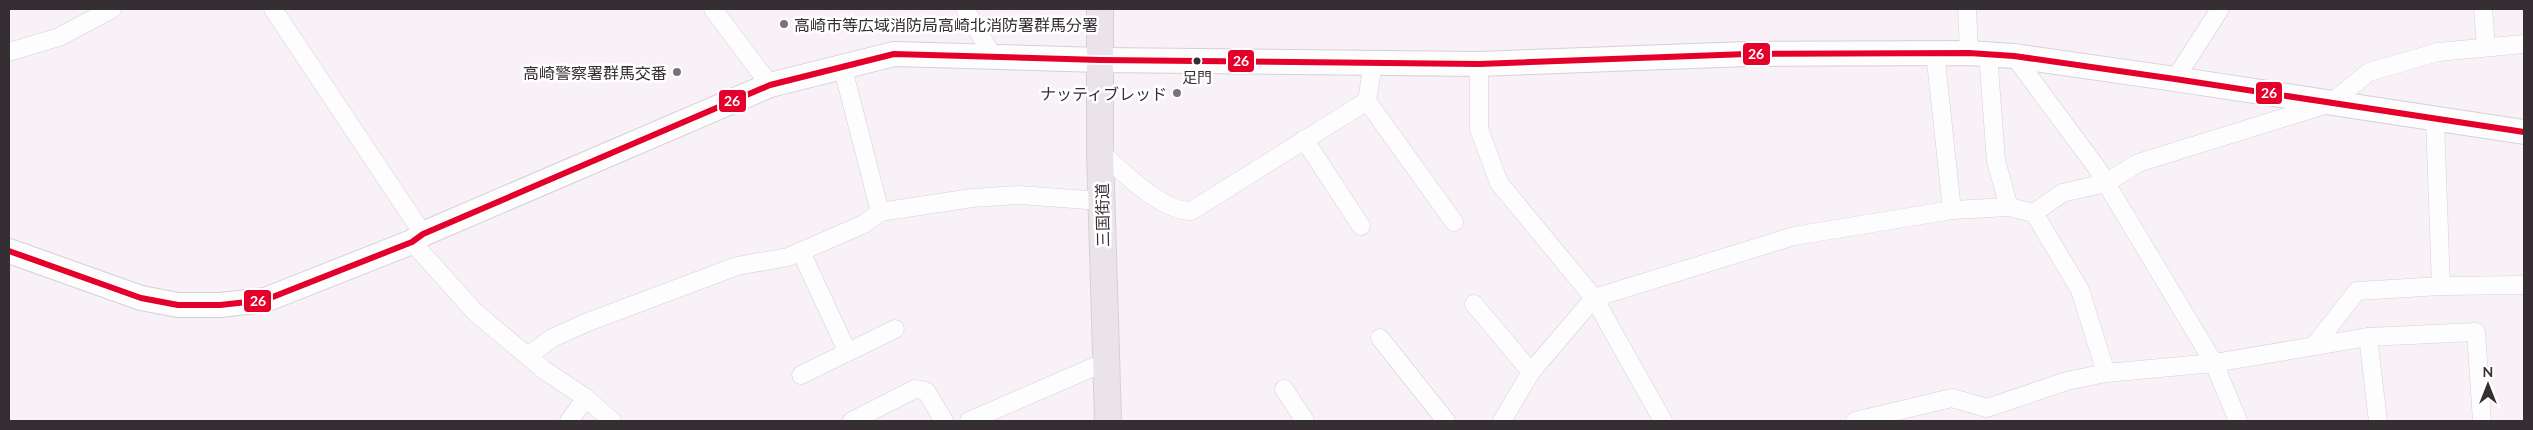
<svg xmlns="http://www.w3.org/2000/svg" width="2533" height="430" viewBox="0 0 2533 430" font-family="Lato,'Noto Sans JP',sans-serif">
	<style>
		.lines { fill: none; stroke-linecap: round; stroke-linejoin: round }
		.street-casing { stroke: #d5d0d5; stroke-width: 19 }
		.secondary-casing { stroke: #d5d0d5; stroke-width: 26 }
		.primary-casing { stroke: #d4d1d4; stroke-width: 28 }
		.street { stroke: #fefdfe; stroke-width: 18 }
		.secondary { stroke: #fefdfe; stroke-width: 24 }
		.primary { stroke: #eae3ea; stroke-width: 26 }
		.bus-1-casing { stroke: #fff; stroke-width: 10 }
		.bus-1 { stroke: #e4002b; stroke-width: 6 }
		.poi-dot { fill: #797379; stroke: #fff; stroke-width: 2 }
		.bus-dot { fill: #352f34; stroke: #fff; stroke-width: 2 }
		.labels { text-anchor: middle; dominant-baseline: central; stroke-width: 5; stroke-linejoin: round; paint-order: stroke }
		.bus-label { font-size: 15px; fill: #352f34; stroke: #fff }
		.poi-label { font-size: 16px; fill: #352f34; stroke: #fff; text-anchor: end }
		.street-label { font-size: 16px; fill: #352f34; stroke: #fff }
		.line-badge { stroke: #fff; stroke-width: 2 }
		.badge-label { font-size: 14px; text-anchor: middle; font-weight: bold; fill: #fff }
	</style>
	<rect width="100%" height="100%" fill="#f8f2f8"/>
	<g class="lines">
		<g class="street-casing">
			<g id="street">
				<path d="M273,9L423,234"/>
				<path d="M713,9L770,85"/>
				<path d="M965,9L992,55"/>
				<path d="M1967,9L1969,53"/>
				<path d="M2483,9L2486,47"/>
				<path d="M9,52L59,37L112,9"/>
				<path d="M1935,52L1952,210"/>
				<path d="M1988,54L1996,161L2009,207"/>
				<path d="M2014,56L2097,168L2214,363L2238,421"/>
				<path d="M1479,64V129L1499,183L1594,298L1663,421"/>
				<path d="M842,65L880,212"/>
				<path d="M2175,79L2220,9"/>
				<path d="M1367,101L1454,222"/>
				<path d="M2435,119L2441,286"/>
				<path d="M1304,139L1361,226"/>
				<path d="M1100,152C1124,172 1160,211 1191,211L1367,101L1373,63"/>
				<path d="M2034,213L2080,290L2106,373"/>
				<path d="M412,242L475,312L544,370L586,398L612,421"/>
				<path d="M801,252L847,351"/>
				<path d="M1474,304L1531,372"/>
				<path d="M2368,337L2378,421"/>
				<path d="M1380,338L1446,421"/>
				<path d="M2314,346L2357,291L2441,286L2524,285"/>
				<path d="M528,356L552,338L588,322L737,266L788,257L864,224L880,212L972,198L1019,195L1102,201"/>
				<path d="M801,375L895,329"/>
				<path d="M1284,389L1305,421"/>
				<path d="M569,421L586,398"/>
				<path d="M852,421L915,389L926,391L944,421"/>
				<path d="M969,421L1105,362"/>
				<path d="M1502,421L1531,372L1594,298L1794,236L1952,210L2009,207L2034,213L2062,193L2106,183L2138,163L2331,103L2369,72L2438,52L2524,44"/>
				<path d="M1855,421L1952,398L1987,408L2067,381L2106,373L2214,363L2368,337L2476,332L2482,421"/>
			</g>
		</g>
		<g class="secondary-casing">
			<path id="secondary" d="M9,251L141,298L178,305H220L265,300L412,242L423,234L770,85L894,54L1100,60L1479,64L1747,54L1969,53L2014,56L2175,79L2524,132"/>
		</g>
		<g class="primary-casing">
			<path id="primary" d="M1100,9V152L1108,421"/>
		</g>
		<use href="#street" class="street"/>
		<use href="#secondary" class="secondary"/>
		<use href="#primary" class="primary"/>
		<g class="bus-1-casing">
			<path id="bus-1" d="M9,251L141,298L178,305H220L265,300L412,242L423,234L770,85L894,54L1100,60L1479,64L1747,54L1969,53L2014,56L2175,79L2524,132"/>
		</g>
		<use href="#bus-1" class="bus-1"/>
	</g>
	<g class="poi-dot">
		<circle cx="784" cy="24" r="5"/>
		<circle cx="677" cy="72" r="5"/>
		<circle cx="1177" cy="93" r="5"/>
	</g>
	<circle class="bus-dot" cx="1197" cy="61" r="4.5"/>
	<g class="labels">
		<g class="bus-label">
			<text x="1197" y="77">足門</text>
		</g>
		<g class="poi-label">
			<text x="794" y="24" text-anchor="start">高崎市等広域消防局高崎北消防署群馬分署</text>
			<text x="667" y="72">高崎警察署群馬交番</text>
			<text x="1167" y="93">ナッティブレッド</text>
		</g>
		<g class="street-label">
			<text transform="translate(1102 215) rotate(-91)">三国街道</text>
		</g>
	</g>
	<g class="line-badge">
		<rect x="1742" y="42" width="29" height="24" rx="5" fill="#e4002b"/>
		<rect x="1227" y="49" width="28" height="24" rx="5" fill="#e4002b"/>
		<rect x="2255" y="81" width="28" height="24" rx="5" fill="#e4002b"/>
		<rect x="718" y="89" width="29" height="24" rx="5" fill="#e4002b"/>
		<rect x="243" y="289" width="29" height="24" rx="5" fill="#e4002b"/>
	</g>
	<g class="badge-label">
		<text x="1756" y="59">26</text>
		<text x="1241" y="66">26</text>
		<text x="2269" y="98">26</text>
		<text x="732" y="106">26</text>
		<text x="258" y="306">26</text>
	</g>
	<rect width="2533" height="430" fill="none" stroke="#352f34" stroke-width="20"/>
	<g transform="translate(2488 385)" stroke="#ffffff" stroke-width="4" paint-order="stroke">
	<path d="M0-4L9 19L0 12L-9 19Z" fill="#352f34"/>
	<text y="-8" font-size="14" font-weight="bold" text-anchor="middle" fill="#352f34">N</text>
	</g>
</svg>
